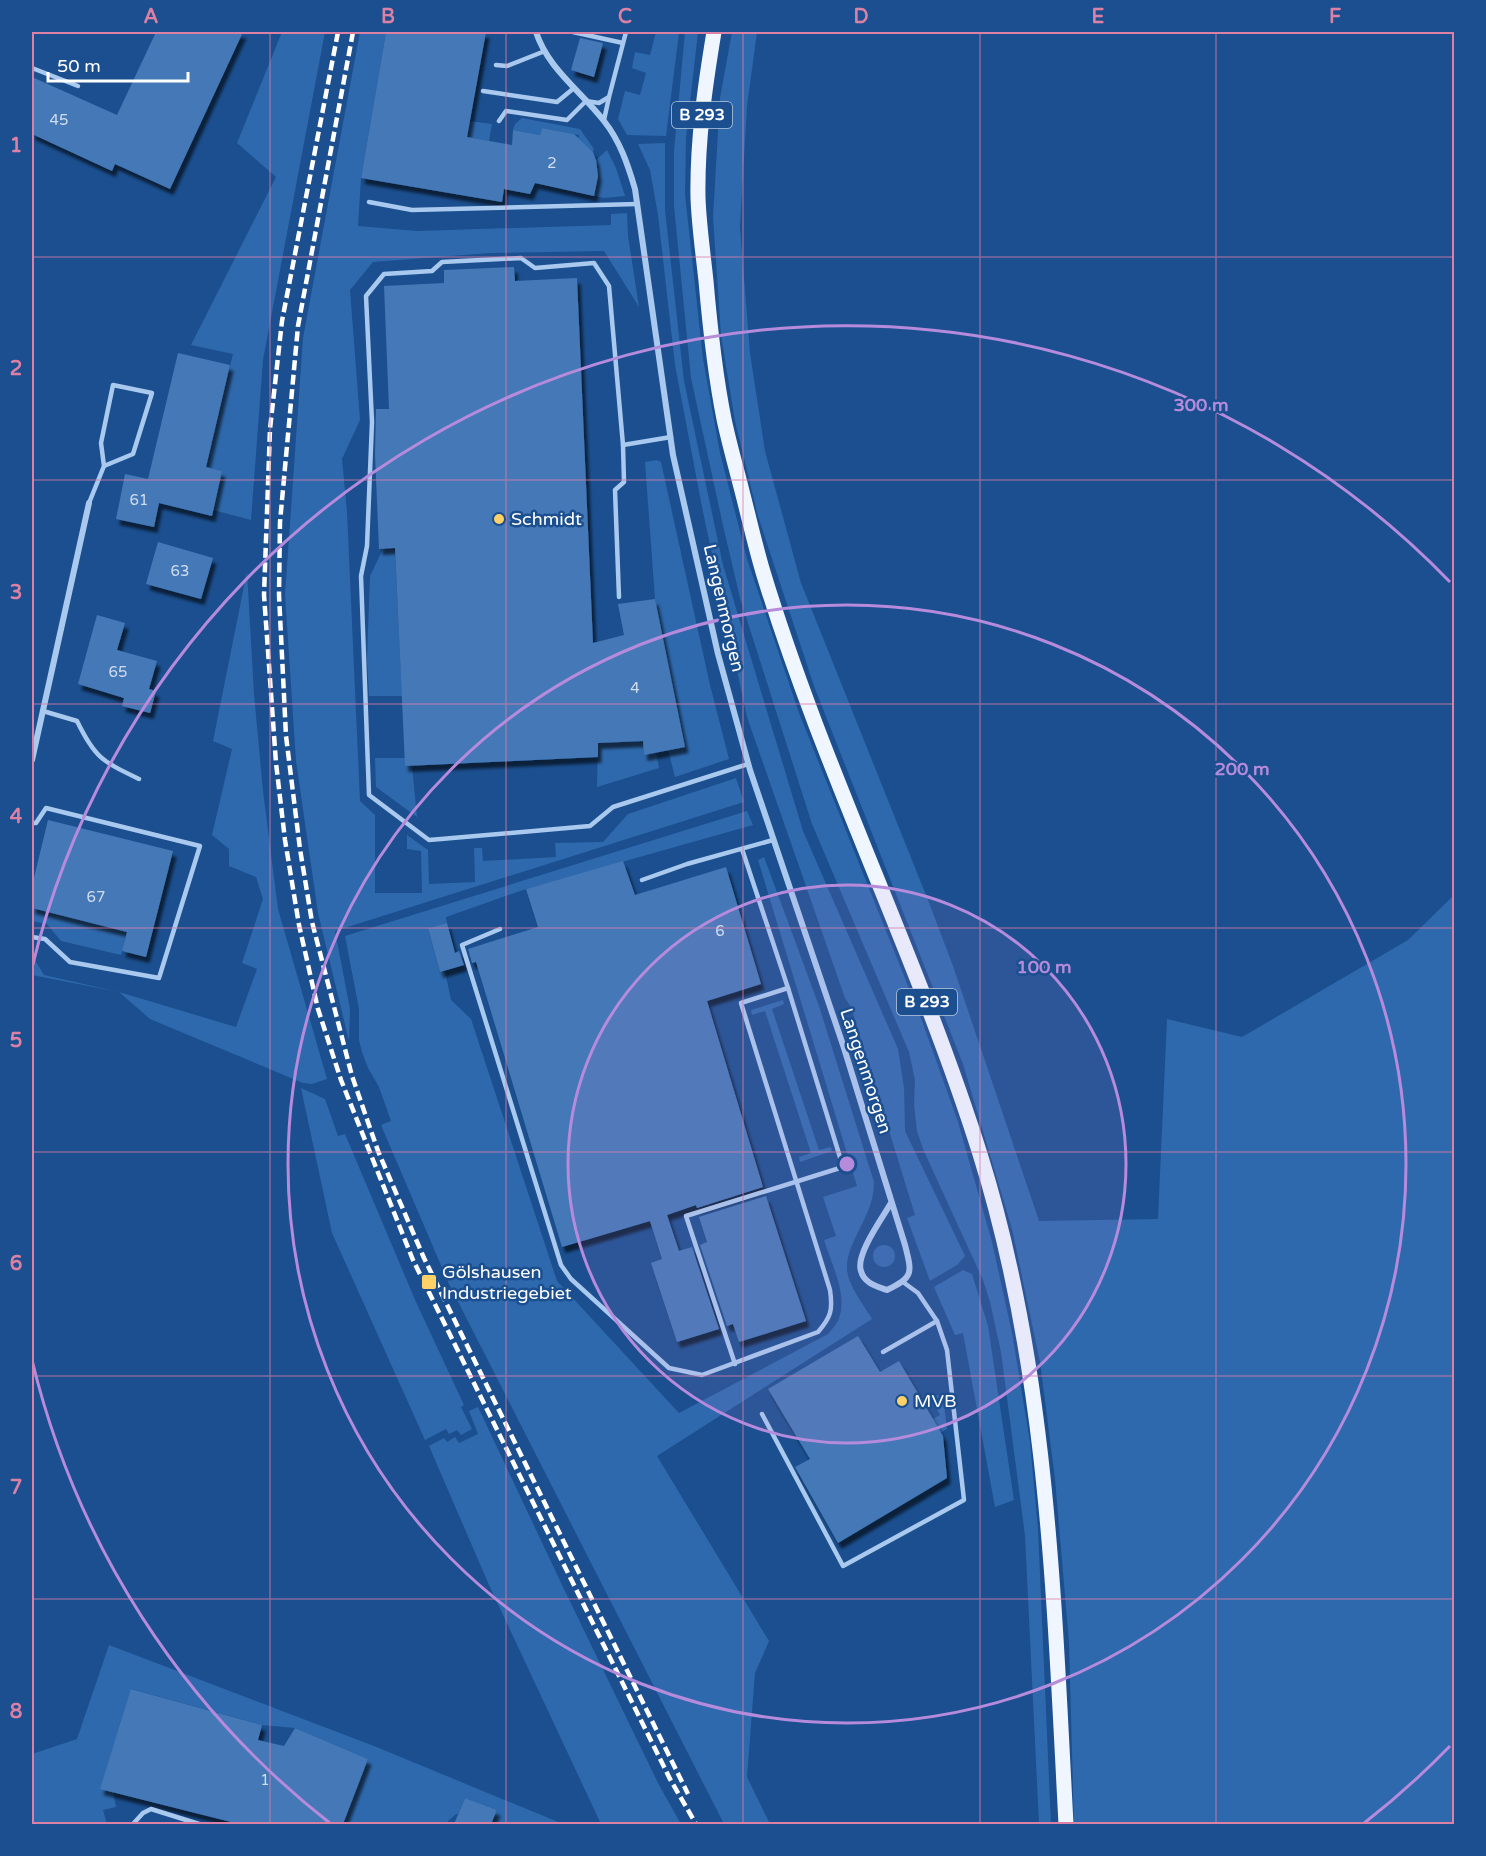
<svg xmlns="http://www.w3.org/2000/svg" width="1486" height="1856" viewBox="0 0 1486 1856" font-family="'Varela Round',sans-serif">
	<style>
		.green { fill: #2e69ad }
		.building { fill: #4478b7; filter: url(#shadow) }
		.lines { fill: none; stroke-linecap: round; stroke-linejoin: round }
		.service { stroke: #a9c9ee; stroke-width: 4.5 }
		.minor { stroke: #a9c9ee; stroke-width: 6 }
		.primary { stroke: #f0f6ff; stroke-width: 15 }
		.rail { stroke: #fff; stroke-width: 4.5; stroke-dasharray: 10 4.5; stroke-linecap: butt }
		.grid { fill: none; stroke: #dd80a5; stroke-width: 1.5; stroke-opacity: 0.55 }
		.ring { fill: none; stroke: #b68bdc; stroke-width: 3 }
		.poi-dot { fill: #ffd166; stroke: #1b4f8f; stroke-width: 2 }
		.labels { text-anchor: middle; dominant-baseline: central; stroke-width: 5; stroke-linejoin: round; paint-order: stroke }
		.number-label { font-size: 15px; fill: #d0dded }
		.shield { fill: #1b4f8f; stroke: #bbcadd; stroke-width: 1.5 }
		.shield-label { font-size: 16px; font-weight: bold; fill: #fff }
		.poi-label { font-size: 18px; fill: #fff; stroke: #1b4f8f; text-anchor: start }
		.street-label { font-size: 18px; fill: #fff; stroke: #1b4f8f }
		.centre { fill: #b68bdc; stroke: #1b4f8f; stroke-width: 3 }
		.ring-label { font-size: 18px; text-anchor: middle; font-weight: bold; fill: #b68bdc; stroke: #1b4f8f; stroke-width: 5; stroke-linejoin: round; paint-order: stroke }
		.neatline { fill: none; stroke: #dd80a5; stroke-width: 2 }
		.grid-label { font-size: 20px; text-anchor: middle; font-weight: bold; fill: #dd80a5 }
	</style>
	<defs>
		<filter id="shadow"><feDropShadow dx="3.5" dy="6" stdDeviation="1.5" flood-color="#0009"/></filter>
	</defs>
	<rect width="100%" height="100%" fill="#1b4f8f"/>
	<g class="green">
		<path d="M282,32H325L263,360L251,520L213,510L222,471L206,467L233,354L191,345L276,177L237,143Z"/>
		<path d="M360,32H386L361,178L358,226L417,231L611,225V214L627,213L628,236L639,307L604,251L490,253L373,262L350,290L360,420L342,459L347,512L360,801L375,815V893H422L421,851L407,849V835L428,850L429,884L475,882L474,848H482L483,861L556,857L555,843L603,842L628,814L736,778L744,802L335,931L350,1009L349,1041L318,913L296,761L285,595L303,338Z"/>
		<path d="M656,32H679V33L666,136L627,135L618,119L625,91L640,95L646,73L632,68L635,52L650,55Z"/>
		<path d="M685,32H698L686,138L685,194L703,359L720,453L747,559L799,713L922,1021L958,1122L992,1242L1012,1333L1030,1442L1038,1529L1051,1824H1039L1025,1536L1001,1352L990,1302L983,1280L923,1149L917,1131L914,1105L915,1080L909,1052L812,824L740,598L722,521L691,378L674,206V151Z"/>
		<path d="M732,32H757L747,106L740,227L750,353L765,451L801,583L928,900L953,966L1039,1221L1158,1219L1167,1019L1242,1037L1408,940L1454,895V1824H1074L1069,1642L1055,1479L1040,1362L1012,1229L963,1064L814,686L758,516L735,421L721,335L713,217L720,98Z"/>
		<path d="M522,118L580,129L594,149L593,152L577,144L579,135L542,128L540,135L513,130L515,124Z"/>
		<path d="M470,121L492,124L489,141L467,137Z"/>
		<path d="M665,143V210L684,381L723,565L803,831L898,1049L904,1088L905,1131L965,1256L957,1265L930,1281L907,1218L915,1215L851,1007L845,998L747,717L703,512L675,365L658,215L650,170L638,144Z"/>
		<path d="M607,150L616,168L625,196L604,198L594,196L596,160Z"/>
		<path d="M657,460L661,462L710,685L729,759L675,777L668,750L685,747L655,599L645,462Z"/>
		<path d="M383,549L395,550L402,696H369L367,659L370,576Z"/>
		<path d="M247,571L254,694L263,791L278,909L327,1079L312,1084L303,1083L150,1019L119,992L32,975V955L44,975L119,992L236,1027L257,969L242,963L263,899L256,877L229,866V849L212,835L232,749L213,741Z"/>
		<path d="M643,741L644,754L656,752L659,768L597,787L598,743Z"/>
		<path d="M375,758H405V766H412L417,817L376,787Z"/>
		<path d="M747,811L753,825L526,889L446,917L447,923L428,928L440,972L445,971L451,1000L471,1019L557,1281L679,1413L828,1334C832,1329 837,1324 839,1318C848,1295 831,1263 824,1240L836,1236L823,1197L857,1186L758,860L764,857L819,1006L874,1182C875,1219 838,1248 849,1279C854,1293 865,1307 872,1319L657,1456L769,1641L755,1673L747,1777L770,1824H724L449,1284L381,1125L391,1121L379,1087L368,1068L362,1052L359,1040V1009L345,936Z"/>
		<path d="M32,908L127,932L121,955L61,941L47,924L32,921Z"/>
		<path d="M783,1000L784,1004L772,1009L819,1150L831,1147L832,1151L800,1162L799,1157L811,1153L765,1011L752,1015L751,1010Z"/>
		<path d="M301,1088L325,1099L338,1136L345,1134L416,1302L464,1405L461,1407L472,1429L461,1435L457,1430L449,1434L446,1429L425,1440L332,1233Z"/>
		<circle cx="884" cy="1256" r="11"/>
		<path d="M963,1270L972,1274L988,1326L1014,1500L995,1507L963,1333L955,1335L934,1287Z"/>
		<path d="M943,1395L947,1429L920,1444L912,1431L940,1415L930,1396Z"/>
		<path d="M478,1407L563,1587L659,1785L681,1824H601L489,1585L429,1446L444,1438L447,1442L455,1437L459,1443L478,1434L469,1411Z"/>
		<path d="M109,1645L374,1746L563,1824H491L497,1810L465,1798L458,1814H456L445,1824H343L368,1759L295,1728L262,1725L132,1689L113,1792L116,1807L103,1810L107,1824H32V1754L77,1739Z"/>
	</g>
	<g class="building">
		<path d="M156,32H243L170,189L115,164L112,171L32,134V77L117,115Z"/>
		<path d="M386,32H486L467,137L512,145L513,130L540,135L542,128L574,134L593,152L596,160L598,176L594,196L535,183L530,194L504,189L502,202L361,178Z"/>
		<path d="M580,38L603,43L594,77L571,70Z"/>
		<path d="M514,267L515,281L577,278L593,643L624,635L618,604L655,599L685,747L644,755L643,741L598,743V757L405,766L395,548L379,549L375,454L376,409H389L384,286L444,283V270Z"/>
		<path d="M178,353L230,365L206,467L222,471L212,516L159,503L154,527L116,519L125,474L148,479Z"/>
		<path d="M158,542L213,558L201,599L146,584Z"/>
		<path d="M97,615L125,623L117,650L157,661L149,689L156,691L150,713L122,706L124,698L78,684Z"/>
		<path d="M48,820L173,851L146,957L122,951L127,932L32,908V886Z"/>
		<path d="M623,861L635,895L726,867L761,984L707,1001L763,1187L697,1208L696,1205L667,1215L679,1251L692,1247L719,1329L677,1342L651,1263L662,1259L650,1221L562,1247L476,962L472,963L468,949L538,927L526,889Z"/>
		<path d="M447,923L455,953L459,951L464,965L440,972L428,928Z"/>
		<path d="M766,1196L806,1321L739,1342L733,1324L727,1326L700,1245L707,1242L699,1217Z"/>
		<path d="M858,1336L880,1372L899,1361L943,1436L947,1478L838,1543L795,1467L810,1459L768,1389Z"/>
		<path d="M131,1689L262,1725L258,1740L284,1746L295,1728L368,1759L343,1824H239L100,1789Z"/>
		<path d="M465,1798L497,1810L491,1824H454Z"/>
	</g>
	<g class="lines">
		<g class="service">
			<path d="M573,32L623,43"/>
			<path d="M496,65L507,66L545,51"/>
			<path d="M32,68L78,86"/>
			<path d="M483,91L557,102L574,88"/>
			<path d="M604,120L609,97"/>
			<path d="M499,121L506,111L567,120L586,101L599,103L609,97L626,32"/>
			<path d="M369,202L412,210L637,204"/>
			<path d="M671,437L623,445L609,286L594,263L535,268L521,258L442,262L432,271L384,274L366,296L372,422L367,546L361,576L369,795L429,840L441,839L590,826L613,807L748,764"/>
			<path d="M89,503L104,466L101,443L113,385L152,393L133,454L104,466"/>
			<path d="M619,597L615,490L624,482L623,445"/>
			<path d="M43,711L77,721C95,758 102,761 139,779"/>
			<path d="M32,823H36L46,808L200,846L159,978L70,962L45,939L32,937"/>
			<path d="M642,880L687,864L773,840"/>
			<path d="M500,929L462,945L561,1265L571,1279L669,1368L702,1375L818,1332C831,1317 833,1310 830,1290L741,1003L788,988L742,849"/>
			<path d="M883,1352L937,1321L918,1293L903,1282"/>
			<path d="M735,1364L686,1216L843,1167L788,988"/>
			<path d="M762,1414L843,1566L964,1500L947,1350L937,1321"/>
			<path d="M133,1824L143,1813L151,1809L199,1824"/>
		</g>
		<g class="minor">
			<path d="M536,32C548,69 581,91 604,121C620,141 628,165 635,189L673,455L718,654L750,770L844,1048L905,1245C912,1273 914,1277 887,1290C876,1286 864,1283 861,1271C855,1255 883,1217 891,1203"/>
			<path d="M32,760L89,503"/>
		</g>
		<path class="primary" d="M714,32C705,86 697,142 698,198C699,225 703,253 706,281C710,327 715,374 724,419C729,443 736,467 742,491C749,518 755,545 763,572C823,770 918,957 980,1154C1048,1371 1054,1600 1066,1824"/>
		<g class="rail">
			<path d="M338,32L282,321L270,429L264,595L276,763L285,840L299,925L318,1009L341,1080L413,1260L670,1779L696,1824"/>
			<path d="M353,32L298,326L280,522L279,595L286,736L300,849L312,922L352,1076L378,1151L424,1258L688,1794"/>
		</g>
	</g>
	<path class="grid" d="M270,32V1824M506,32V1824M743,32V1824M980,32V1824M1216,32V1824M32,257H1454M32,480H1454M32,704H1454M32,928H1454M32,1152H1454M32,1376H1454M32,1599H1454"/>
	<circle cx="847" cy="1164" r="279" fill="#b68bdc" fill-opacity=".12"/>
	<g class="ring">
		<circle cx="847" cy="1164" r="279"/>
		<circle cx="847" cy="1164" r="559"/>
		<path d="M1450 1746A838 838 0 0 1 1363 1824M331 1824A838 838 0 0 1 32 1360M32 968A838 838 0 0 1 1450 582"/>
	</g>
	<g class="poi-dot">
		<circle cx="499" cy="519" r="6"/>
		<rect x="421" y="1274" width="16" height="16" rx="3"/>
		<circle cx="902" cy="1401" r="6"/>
	</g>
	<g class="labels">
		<g class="number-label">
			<text x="59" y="120">45</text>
			<text x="552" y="163">2</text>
			<text x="139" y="500">61</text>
			<text x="180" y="571">63</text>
			<text x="118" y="672">65</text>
			<text x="635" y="688">4</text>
			<text x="96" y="897">67</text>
			<text x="720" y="931">6</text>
			<text x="265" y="1780">1</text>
		</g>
		<g class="shield">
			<rect x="672" y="102" width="60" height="26" rx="4.5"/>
			<rect x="897" y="989" width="60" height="26" rx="4.5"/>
		</g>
		<g class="shield-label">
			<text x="702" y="115">B 293</text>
			<text x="927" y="1002">B 293</text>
		</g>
		<g class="poi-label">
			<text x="511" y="519">Schmidt</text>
			<text x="442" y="1272">Gölshausen<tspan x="442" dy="21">Industriegebiet</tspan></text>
			<text x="914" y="1401">MVB</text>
		</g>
		<g class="street-label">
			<text transform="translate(724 608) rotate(77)">Langenmorgen</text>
			<text transform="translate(866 1071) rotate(72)">Langenmorgen</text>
		</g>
	</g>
	<circle cx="847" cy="1164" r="9" class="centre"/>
	<g class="ring-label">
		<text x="1201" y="411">300 m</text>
		<text x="1242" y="775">200 m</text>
		<text x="1044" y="973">100 m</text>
	</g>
	<rect width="1486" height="1856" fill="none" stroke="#1b4f8f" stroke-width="66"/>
	<path d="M48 72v9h140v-9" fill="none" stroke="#ffffff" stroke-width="3"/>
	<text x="57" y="72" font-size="18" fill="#ffffff" stroke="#1b4f8f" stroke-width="4.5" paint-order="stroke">50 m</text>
	<rect x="33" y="33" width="1420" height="1790" class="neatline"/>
	<g class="grid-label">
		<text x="151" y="23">A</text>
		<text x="388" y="23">B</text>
		<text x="625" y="23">C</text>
		<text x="861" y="23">D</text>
		<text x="1098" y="23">E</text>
		<text x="1335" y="23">F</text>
		<text x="16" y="152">1</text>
		<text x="16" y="375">2</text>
		<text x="16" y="599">3</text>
		<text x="16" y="823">4</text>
		<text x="16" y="1047">5</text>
		<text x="16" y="1270">6</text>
		<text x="16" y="1494">7</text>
		<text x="16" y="1718">8</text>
	</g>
</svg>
